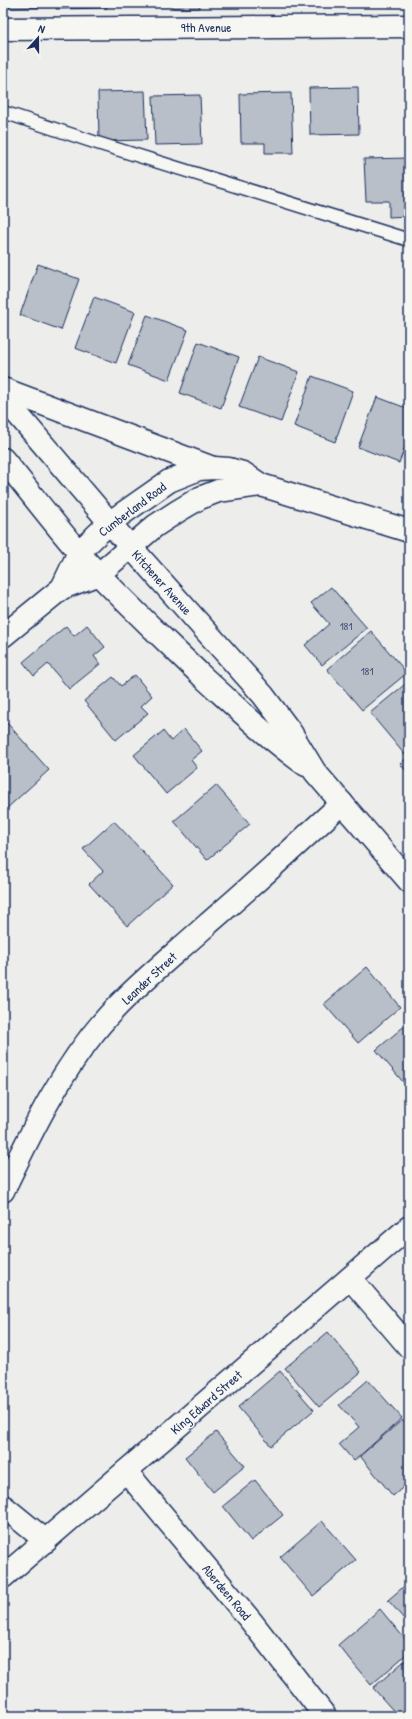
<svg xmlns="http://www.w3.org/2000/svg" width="412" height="1719" viewBox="0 0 412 1719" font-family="'Patrick Hand',sans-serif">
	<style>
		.building { fill: #b9bfc8; stroke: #1b2f5e }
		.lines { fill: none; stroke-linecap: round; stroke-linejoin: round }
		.lane-casing { stroke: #1b2f5e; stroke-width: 15 }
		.street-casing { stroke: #1b2f5e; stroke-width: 25 }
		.secondary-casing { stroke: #1b2f5e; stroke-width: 25 }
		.lane { stroke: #f6f6f2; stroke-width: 12 }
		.street { stroke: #f6f6f2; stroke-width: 22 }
		.secondary { stroke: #f6f6f2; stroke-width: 22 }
		.labels { text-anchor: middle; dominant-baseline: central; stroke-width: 3; stroke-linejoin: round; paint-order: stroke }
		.number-label { font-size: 11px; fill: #425378 }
		.street-label { font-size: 13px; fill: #1b2f5e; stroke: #f6f6f2 }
	</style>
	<rect width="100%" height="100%" fill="#edeeec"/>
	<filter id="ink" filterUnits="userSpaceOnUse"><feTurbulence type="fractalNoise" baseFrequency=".025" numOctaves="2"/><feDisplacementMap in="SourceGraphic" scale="8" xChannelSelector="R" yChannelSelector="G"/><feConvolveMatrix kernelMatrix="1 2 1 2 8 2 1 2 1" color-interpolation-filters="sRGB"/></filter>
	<g filter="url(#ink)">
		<g class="building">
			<path d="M3,3H51V7L3,8Z"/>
			<path d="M56,3H107V8L56,9Z"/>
			<rect x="113" y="3" width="24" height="3"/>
			<rect x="142" y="3" width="26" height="3"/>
			<path d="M171,3H199L200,8H172Z"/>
			<path d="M213,3H289L214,5Z"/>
			<path d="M358,87L359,134L310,135L309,88Z"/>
			<path d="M145,91L147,140L99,141L98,92Z"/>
			<path d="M291,93L293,153H265V143H241L240,94Z"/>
			<path d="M200,95L202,144L155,145L153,96Z"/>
			<path d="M409,158V216L389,217V201H366L364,159Z"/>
			<path d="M38,264L79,279L61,330L20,315Z"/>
			<path d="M94,297L135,312L116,363L75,348Z"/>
			<path d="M147,315L188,330L169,380L128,365Z"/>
			<path d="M198,342L239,357L221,408L180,393Z"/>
			<path d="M258,357L299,372L281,422L239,407Z"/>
			<path d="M312,376L353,391L335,442L294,426Z"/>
			<path d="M377,397L409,409V436L399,463L358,447Z"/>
			<path d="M331,587L367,628L322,665L305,645L329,624L311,603Z"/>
			<path d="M87,625L105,647L94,656L100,664L69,689L48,664L34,676L23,662L66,626L74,636Z"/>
			<path d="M371,631L407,673L362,710L327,669Z"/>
			<path d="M135,675L152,696L141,706L148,713L116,740L84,701L113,677L121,686Z"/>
			<path d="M409,681V752L405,755L370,713Z"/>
			<path d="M7,723L49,770L5,810L3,808V726Z"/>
			<path d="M184,729L202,751L191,760L197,768L166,794L134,755L163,731L171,741Z"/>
			<path d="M409,756V774L400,764Z"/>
			<path d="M216,785L250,824L207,860L174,821Z"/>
			<path d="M114,821L173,884L127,926L89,884L103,871L83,849Z"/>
			<path d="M367,967L400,1007L358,1043L324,1004Z"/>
			<path d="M409,1022V1089L376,1050Z"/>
			<path d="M328,1332L361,1372L319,1407L285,1368Z"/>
			<path d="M280,1371L314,1410L271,1446L238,1407Z"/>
			<path d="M368,1380L402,1418L354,1461L339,1444L359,1427L339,1405Z"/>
			<path d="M402,1420L409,1428V1482L393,1496L360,1456Z"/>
			<path d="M216,1432L245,1466L213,1492L185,1457Z"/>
			<path d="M255,1480L283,1515L251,1541L223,1506Z"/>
			<path d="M322,1521L356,1560L313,1596L280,1557Z"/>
			<path d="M409,1582V1625L388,1600Z"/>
			<path d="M380,1609L409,1644V1652L371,1685L338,1645Z"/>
			<path d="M409,1657V1716H398L373,1688Z"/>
		</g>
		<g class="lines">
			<g class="lane-casing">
				<path id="lane" d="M3,112L94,142L409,240"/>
			</g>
			<g class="street-casing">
				<g id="street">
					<path d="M3,29L409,26"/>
					<path d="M3,1191C32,1130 63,1066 109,1015C139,982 176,953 209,923C254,884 298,844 342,803"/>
					<path d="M350,1278L409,1347"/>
					<path d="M126,1471L251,1621L325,1716"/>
					<path d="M3,1506L46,1541"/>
					<path d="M3,1577L409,1227"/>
				</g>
			</g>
			<g class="secondary-casing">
				<g id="secondary">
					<path d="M3,389L213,468"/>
					<path d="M3,397L121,536L263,695L290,731L315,772L409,881"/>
					<path d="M3,459C31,493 58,529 87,562C124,602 164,639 203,677C237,708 269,739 306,765"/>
					<path d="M62,588L79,552L109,523L169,481L199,469L214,468L229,469L243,473L261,485L409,531"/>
					<path d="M3,636L62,588L99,574L155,526L178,511L200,498L218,491L261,485"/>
				</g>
			</g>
			<use href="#lane" class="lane"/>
			<use href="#street" class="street"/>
			<use href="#secondary" class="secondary"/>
		</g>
	</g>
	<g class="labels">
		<g class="number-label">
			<text x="346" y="626">181</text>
			<text x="367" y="671">181</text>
		</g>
		<g class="street-label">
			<text x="206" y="27">9th Avenue</text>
			<text transform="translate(132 509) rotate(-37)">Cumberland Road</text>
			<text transform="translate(162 582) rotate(48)">Kitchener Avenue</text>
			<text transform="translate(149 978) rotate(-43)">Leander Street</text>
			<text transform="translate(206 1402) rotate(-41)">King Edward Street</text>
			<text transform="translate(227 1592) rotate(50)">Aberdeen Road</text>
		</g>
	</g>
	<rect width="412" height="1719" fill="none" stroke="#f6f6f2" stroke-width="16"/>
	<rect x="8" y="8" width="396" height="1703" fill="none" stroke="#1b2f5e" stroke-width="1.5" filter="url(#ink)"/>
	<g transform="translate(38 38) rotate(21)" stroke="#f6f6f2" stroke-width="3" paint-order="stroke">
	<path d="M0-3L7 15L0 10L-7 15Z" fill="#1b2f5e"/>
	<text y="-6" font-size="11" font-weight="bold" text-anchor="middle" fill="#1b2f5e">N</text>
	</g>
</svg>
